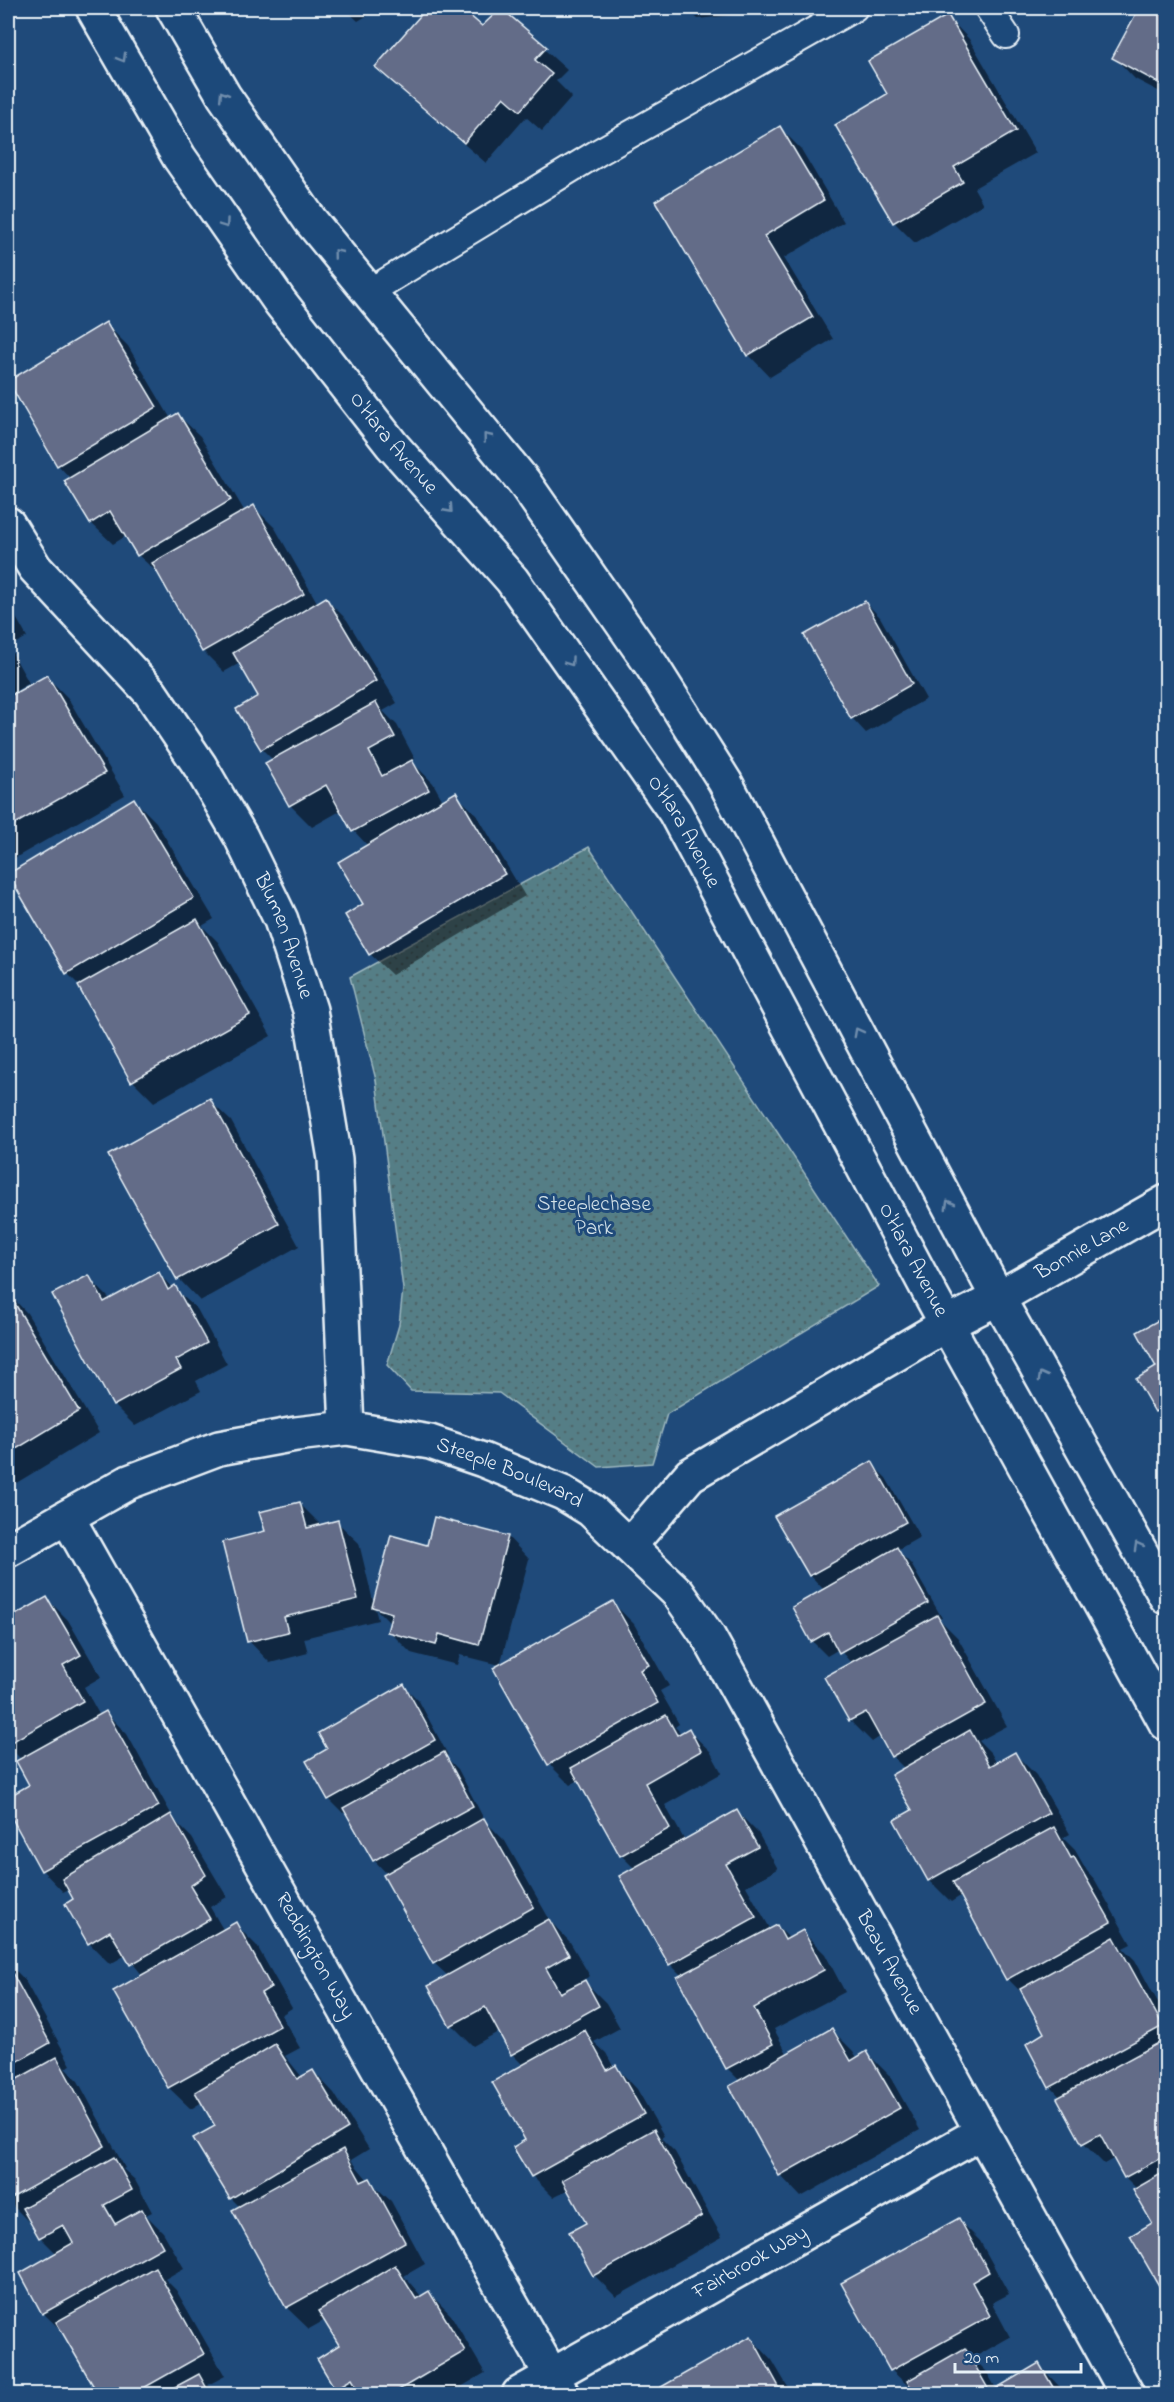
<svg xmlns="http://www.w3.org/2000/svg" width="1174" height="2402" viewBox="0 0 1174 2402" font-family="'Indie Flower',sans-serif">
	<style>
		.park { fill: url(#park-dots); stroke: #9eb8bf; stroke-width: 1.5 }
		.shadow { fill: #0007 }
		.building { fill: #646c88; stroke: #e8f1f8; stroke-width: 1.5 }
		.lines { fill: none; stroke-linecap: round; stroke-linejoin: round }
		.lane-casing { stroke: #e8f1f8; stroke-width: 30 }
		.street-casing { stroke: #e8f1f8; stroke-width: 38 }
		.secondary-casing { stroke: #e8f1f8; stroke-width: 38 }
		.lane { stroke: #1f4a7a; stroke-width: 26 }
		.street { stroke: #1f4a7a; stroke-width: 33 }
		.secondary { stroke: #1f4a7a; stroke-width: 33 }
		.oneway { stroke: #6f8dac }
		.labels { text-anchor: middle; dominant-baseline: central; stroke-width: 6; stroke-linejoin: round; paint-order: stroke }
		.street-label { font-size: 21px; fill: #e8f1f8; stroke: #1f4a7a }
		.park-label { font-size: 21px; fill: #d2e0e7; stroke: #1f4a7a }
	</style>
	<defs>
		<pattern id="park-dots" width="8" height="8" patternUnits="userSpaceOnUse" patternTransform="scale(1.5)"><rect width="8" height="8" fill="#557e86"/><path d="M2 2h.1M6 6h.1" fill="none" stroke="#4e666b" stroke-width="1.8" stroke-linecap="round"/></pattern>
	</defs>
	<rect width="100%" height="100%" fill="#1f4a7a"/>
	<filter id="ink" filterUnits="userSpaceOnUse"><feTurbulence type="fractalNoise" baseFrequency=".0167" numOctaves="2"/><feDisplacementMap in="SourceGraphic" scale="12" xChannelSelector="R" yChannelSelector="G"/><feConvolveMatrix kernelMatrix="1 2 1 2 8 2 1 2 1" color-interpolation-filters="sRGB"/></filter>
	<g filter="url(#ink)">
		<path class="park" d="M589,847L879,1286L667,1414L652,1463L599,1467L499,1393L411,1391L387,1365L399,1325L403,1289L376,1080L350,977Z"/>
		<g class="shadow">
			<path d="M344,8H380L358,21Z"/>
			<path d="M429,8H459L483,28L500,9L567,70L556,81L572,97L542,131L526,117L486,163L399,88L377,67Z"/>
			<path d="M687,8H777L778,10L698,19Z"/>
			<path d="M1141,8H1166V95L1135,79L1114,57Z"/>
			<path d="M948,17L969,39L1036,153L974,188L983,204L915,243L894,222L889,94Z"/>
			<path d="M780,128L801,149L844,222L784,258L833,339L770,377L749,355L657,202Z"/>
			<path d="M8,154L12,161L8,164Z"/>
			<path d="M106,324L128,346L171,419L178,415L200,436L245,512L254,507L275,528L318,604L326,599L347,620L397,703L383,711L397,725L415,759L411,761L433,783L443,801L455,794L477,815L525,896L392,975L370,954L365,904L368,846L354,831L342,810L312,827L290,805L267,764L273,760L262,749L239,709L260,696L240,663L224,672L203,651L161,576L138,555L126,536L113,544L91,523L71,479L58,465Z"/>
			<path d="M865,602L880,617L926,699L866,733L852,718Z"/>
			<path d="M8,603L27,637L9,647L29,683L16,691L17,693L47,677L68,698L125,795L8,862Z"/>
			<path d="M134,800L156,822L214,919L202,926L218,942L271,1036L154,1102L133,1081L81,987L67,973Z"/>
			<path d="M209,1100L231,1121L299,1246L200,1301L179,1279L110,1155Z"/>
			<path d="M158,1274L197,1309L227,1364L196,1381L201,1391L135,1426L114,1405L88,1277L111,1300Z"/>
			<path d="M8,1293L27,1313L99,1433L8,1488Z"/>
			<path d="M1166,1318V1422L1156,1411L1158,1368L1139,1333Z"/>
			<path d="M871,1463L886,1478L920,1537L897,1550L911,1564L942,1618L939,1619L958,1638L1007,1726L979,1741L991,1753L997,1764L1015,1754L1036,1775L1070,1834L1063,1838L1075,1850L1087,1871L1095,1880L1131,1944L1123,1948L1135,1960L1166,2017V2294L1163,2290L1154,2224L1137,2189L1125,2177L1115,2158L1104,2164L1083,2143L1061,2098L1051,2087L1046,2034L1027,1998L1008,1979L962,1895L951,1902L929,1880L905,1769L892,1756L881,1736L872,1742L850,1720L852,1664L839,1649L827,1656L812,1641L824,1590L810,1575Z"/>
			<path d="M299,1503L321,1525L337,1522L359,1543L374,1605L428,1547L508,1537L529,1559L500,1665L613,1603L634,1624L669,1686L660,1691L679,1724L675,1727L682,1734L688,1730L710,1751L722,1773L665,1805L685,1841L737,1812L758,1833L778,1869L746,1886L771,1930L777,1926L790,1939L803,1932L825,1954L845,1992L774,2029L788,2055L832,2030L853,2051L858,2059L867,2053L889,2075L920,2130L801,2197L780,2175L740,2081L727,2068L682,1976L670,1964L635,1869L622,1856L579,1780L570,1785L549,1764L500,1665L460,1655L457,1665L411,1653L389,1631L391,1624L375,1608L378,1620L304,1638L308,1653L270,1663L249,1641L266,1532Z"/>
			<path d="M47,1599L68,1620L101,1677L84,1687L100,1716L106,1713L127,1734L175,1821L192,1838L227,1897L210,1907L224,1931L235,1924L257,1946L292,2008L281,2015L300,2048L285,2056L302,2077L313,2071L334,2093L369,2149L351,2160L368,2180L391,2201L425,2264L404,2276L422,2297L429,2293L451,2315L485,2373L449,2394H343L336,2388L341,2346L325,2320L309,2329L287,2308L234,2211L240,2207L231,2198L217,2126L202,2102L191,2109L169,2088L115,1991L143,1976L126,1955L110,1964L89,1943L75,1899L69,1889L63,1892L42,1870L8,1808V1798L31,1785L22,1760L8,1746V1621Z"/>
			<path d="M404,1686L419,1701L448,1755L446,1757L458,1769L485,1821L505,1841L551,1922L570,1942L590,1976L583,1980L606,2003L620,2028L594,2042L606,2053L614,2068L616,2067L637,2089L664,2136L661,2138L675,2152L722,2237L616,2297L594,2275L588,2223L569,2189L553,2197L532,2176L527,2141L524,2066L512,2054L500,2031L473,2046L452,2025L448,1976L434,1963L387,1874L374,1860L347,1812L343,1813L329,1799V1750Z"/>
			<path d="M8,1963L24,1979L71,2065L65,2068L78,2081L125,2168L123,2169L135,2180L152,2212L146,2215L163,2232L184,2268L165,2279L176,2290L225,2376L208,2385L217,2394H99L65,2334L43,2313L57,2254L40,2237L31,2220L28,2221L8,2201Z"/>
			<path d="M959,2220L980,2241L1009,2294L992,2303L1010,2337L973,2358L986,2371L997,2390L1039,2365L1060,2387L1065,2394H917L891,2370Z"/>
			<path d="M751,2338L772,2360L792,2394H667L663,2387Z"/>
		</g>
		<g class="building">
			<path d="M427,8H461L482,26L501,8L547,47L535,60L552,74L520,111L504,97L464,143L375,67Z"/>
			<path d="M1139,8H1166V87L1112,58Z"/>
			<path d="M948,15L1016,131L954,167L963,182L893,223L835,125L887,94L868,61Z"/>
			<path d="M780,126L824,200L764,236L813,317L747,356L655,201Z"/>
			<path d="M106,322L157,407L57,466L8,381Z"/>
			<path d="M178,413L231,500L137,556L110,511L90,524L64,481Z"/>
			<path d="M254,505L304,594L202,652L152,563Z"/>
			<path d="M326,597L376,681L261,750L236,709L258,696L233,653Z"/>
			<path d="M865,601L912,684L851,719L804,635Z"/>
			<path d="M47,675L105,773L8,828V697Z"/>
			<path d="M376,702L395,737L369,751L382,776L412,760L429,790L352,832L326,785L289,806L265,763Z"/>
			<path d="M456,792L505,874L369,955L345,915L363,904L338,862Z"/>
			<path d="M134,798L194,898L66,974L8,874Z"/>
			<path d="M197,919L250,1015L131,1082L78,986Z"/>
			<path d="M210,1098L279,1224L177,1280L108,1155Z"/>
			<path d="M159,1272L168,1290L175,1285L207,1343L176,1360L181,1369L113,1406L52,1294L89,1275L104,1302Z"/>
			<path d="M8,1292L79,1411L8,1454Z"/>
			<path d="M1166,1316V1405L1155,1412L1136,1379L1156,1367L1137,1332Z"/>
			<path d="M872,1461L906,1522L809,1576L774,1516Z"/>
			<path d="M300,1502L307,1528L338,1520L358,1599L284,1617L288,1632L247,1642L222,1542L265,1531L259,1512Z"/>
			<path d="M434,1517L508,1536L479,1645L439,1634L436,1645L387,1632L392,1613L372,1607L391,1535L427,1545Z"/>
			<path d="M897,1547L928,1603L839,1653L828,1632L811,1642L792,1607Z"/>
			<path d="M47,1597L81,1655L63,1665L83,1701L8,1744V1619Z"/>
			<path d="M613,1601L649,1665L640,1670L658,1703L548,1765L493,1668Z"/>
			<path d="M937,1615L986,1704L891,1757L866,1712L849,1721L824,1677Z"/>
			<path d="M404,1684L435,1740L328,1800L306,1761L327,1749L318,1733Z"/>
			<path d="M106,1711L159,1806L41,1871L8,1811V1797L29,1785L16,1761Z"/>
			<path d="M666,1715L677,1735L689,1728L701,1751L645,1783L670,1828L620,1856L571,1768Z"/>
			<path d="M970,1730L990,1766L1015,1752L1049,1813L928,1881L894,1820L912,1810L891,1775Z"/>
			<path d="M444,1752L473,1806L373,1861L343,1808Z"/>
			<path d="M737,1810L758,1847L726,1864L756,1917L669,1965L619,1876Z"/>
			<path d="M171,1814L206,1875L190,1886L210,1919L130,1965L110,1931L88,1944L65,1904L73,1899L62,1879Z"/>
			<path d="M484,1818L534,1907L433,1964L383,1875Z"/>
			<path d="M1054,1827L1071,1858L1074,1857L1111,1922L1006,1980L953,1882Z"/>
			<path d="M549,1919L569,1955L546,1968L560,1993L585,1980L599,2006L511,2055L485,2007L450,2026L428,1986Z"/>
			<path d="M236,1922L271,1987L261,1993L280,2026L168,2088L113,1991Z"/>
			<path d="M777,1925L785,1940L803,1930L824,1970L754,2008L773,2044L726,2069L677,1977Z"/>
			<path d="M1114,1937L1163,2026L1049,2088L1026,2044L1044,2033L1020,1989Z"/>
			<path d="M8,1965L50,2043L8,2067Z"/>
			<path d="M832,2028L851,2061L867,2051L900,2108L779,2176L729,2086Z"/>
			<path d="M585,2030L607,2070L616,2065L644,2114L531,2177L513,2147L525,2140L492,2082Z"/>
			<path d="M1166,2039V2155L1124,2178L1100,2134L1082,2144L1057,2098Z"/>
			<path d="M275,2044L297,2079L313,2070L348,2128L230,2199L193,2138L215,2126L195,2092Z"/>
			<path d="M57,2057L105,2146L8,2200V2084Z"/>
			<path d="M654,2129L702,2216L593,2276L569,2232L586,2223L562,2180Z"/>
			<path d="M343,2149L361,2182L370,2178L405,2242L286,2308L232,2210Z"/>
			<path d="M114,2157L132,2190L104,2205L115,2224L142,2209L163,2247L42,2314L20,2273L73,2243L63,2225L39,2238L22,2208Z"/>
			<path d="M1166,2171V2288L1162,2291L1130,2236L1152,2223L1133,2190Z"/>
			<path d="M959,2218L989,2272L972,2282L990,2316L890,2371L841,2283Z"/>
			<path d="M395,2265L416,2299L429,2291L465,2351L392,2394H361L352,2379L335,2389L317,2359L339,2345L318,2311Z"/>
			<path d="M155,2267L204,2354L133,2394H98L56,2322Z"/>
			<path d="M751,2336L783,2394H665L661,2387Z"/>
			<path d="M965,2348L990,2392L1039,2363L1057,2394H915L907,2381Z"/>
			<path d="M199,2374L210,2394H162Z"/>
		</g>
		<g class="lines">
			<g class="lane-casing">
				<g id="lane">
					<path d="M988,8L1006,35"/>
					<path d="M369,292L599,152L854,8"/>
				</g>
			</g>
			<g class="street-casing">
				<g id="street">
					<path id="s1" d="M8,524L35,568L150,692L200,766L241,837L281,920L310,1010L335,1159L347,1428"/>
					<path id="s2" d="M67,1517L562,2394"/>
					<path id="s3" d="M629,1546L690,1475L947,1324L998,1298L1166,1202"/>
					<path id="s4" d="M8,1550L129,1482L219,1448L296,1434L347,1428L430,1442L483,1460L563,1493L591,1510L678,1593L708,1636L1127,2394"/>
					<path id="s5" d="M519,2394L980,2133"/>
				</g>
			</g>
			<g class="secondary-casing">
				<g id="secondary">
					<path id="s6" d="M93,8L179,157L280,302L392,445L512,580L675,812L933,1299L1166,1723"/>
					<path d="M173,8L224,96L310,220L524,482L652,666L725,782L998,1298L1166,1597"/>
				</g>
			</g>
			<use href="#lane" class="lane"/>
			<use href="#street" class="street"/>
			<use href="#secondary" class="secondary"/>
		</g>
		<defs><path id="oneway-chevron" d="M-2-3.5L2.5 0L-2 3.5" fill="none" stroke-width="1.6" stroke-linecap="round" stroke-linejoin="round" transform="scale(1.5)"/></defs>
		<g class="oneway">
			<use href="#oneway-chevron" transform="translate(122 58) rotate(60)"/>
			<use href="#oneway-chevron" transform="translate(223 95) rotate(-122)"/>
			<use href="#oneway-chevron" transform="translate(225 224) rotate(55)"/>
			<use href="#oneway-chevron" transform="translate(337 253) rotate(-129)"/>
			<use href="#oneway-chevron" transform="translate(487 437) rotate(-129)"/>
			<use href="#oneway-chevron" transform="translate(449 509) rotate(48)"/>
			<use href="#oneway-chevron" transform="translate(570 662) rotate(55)"/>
			<use href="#oneway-chevron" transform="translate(858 1032) rotate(-118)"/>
			<use href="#oneway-chevron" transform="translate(949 1204) rotate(-118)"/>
			<use href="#oneway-chevron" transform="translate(1042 1376) rotate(-119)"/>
			<use href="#oneway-chevron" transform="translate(1138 1546) rotate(-119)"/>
		</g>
	</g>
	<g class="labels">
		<g class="street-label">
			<text stroke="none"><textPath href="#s6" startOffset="530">O'Hara Avenue</textPath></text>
			<text stroke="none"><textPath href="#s6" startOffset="1016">O'Hara Avenue</textPath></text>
			<text stroke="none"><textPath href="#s1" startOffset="500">Blumen Avenue</textPath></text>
			<text stroke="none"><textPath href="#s3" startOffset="546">Bonnie Lane</textPath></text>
			<text stroke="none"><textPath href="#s6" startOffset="1502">O'Hara Avenue</textPath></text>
			<text stroke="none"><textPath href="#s4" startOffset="534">Steeple Boulevard</textPath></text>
			<text stroke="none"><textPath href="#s2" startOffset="504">Reddington Way</textPath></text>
			<text stroke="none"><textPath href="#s4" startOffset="1170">Beau Avenue</textPath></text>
			<text stroke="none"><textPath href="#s5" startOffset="266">Fairbrook Way</textPath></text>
		</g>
		<g class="park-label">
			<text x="594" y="1205">Steeplechase<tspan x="594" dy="24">Park</tspan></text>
		</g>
	</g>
	<rect width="1174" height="2402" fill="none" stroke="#1f4a7a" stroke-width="30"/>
	<rect x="15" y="15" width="1144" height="2372" fill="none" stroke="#e8f1f8" stroke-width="2" filter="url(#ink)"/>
	<path d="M955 2363v9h126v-9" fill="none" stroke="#e8f1f8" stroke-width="3"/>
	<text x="964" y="2363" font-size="18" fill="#e8f1f8" stroke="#1f4a7a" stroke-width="4.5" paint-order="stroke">20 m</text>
</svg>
